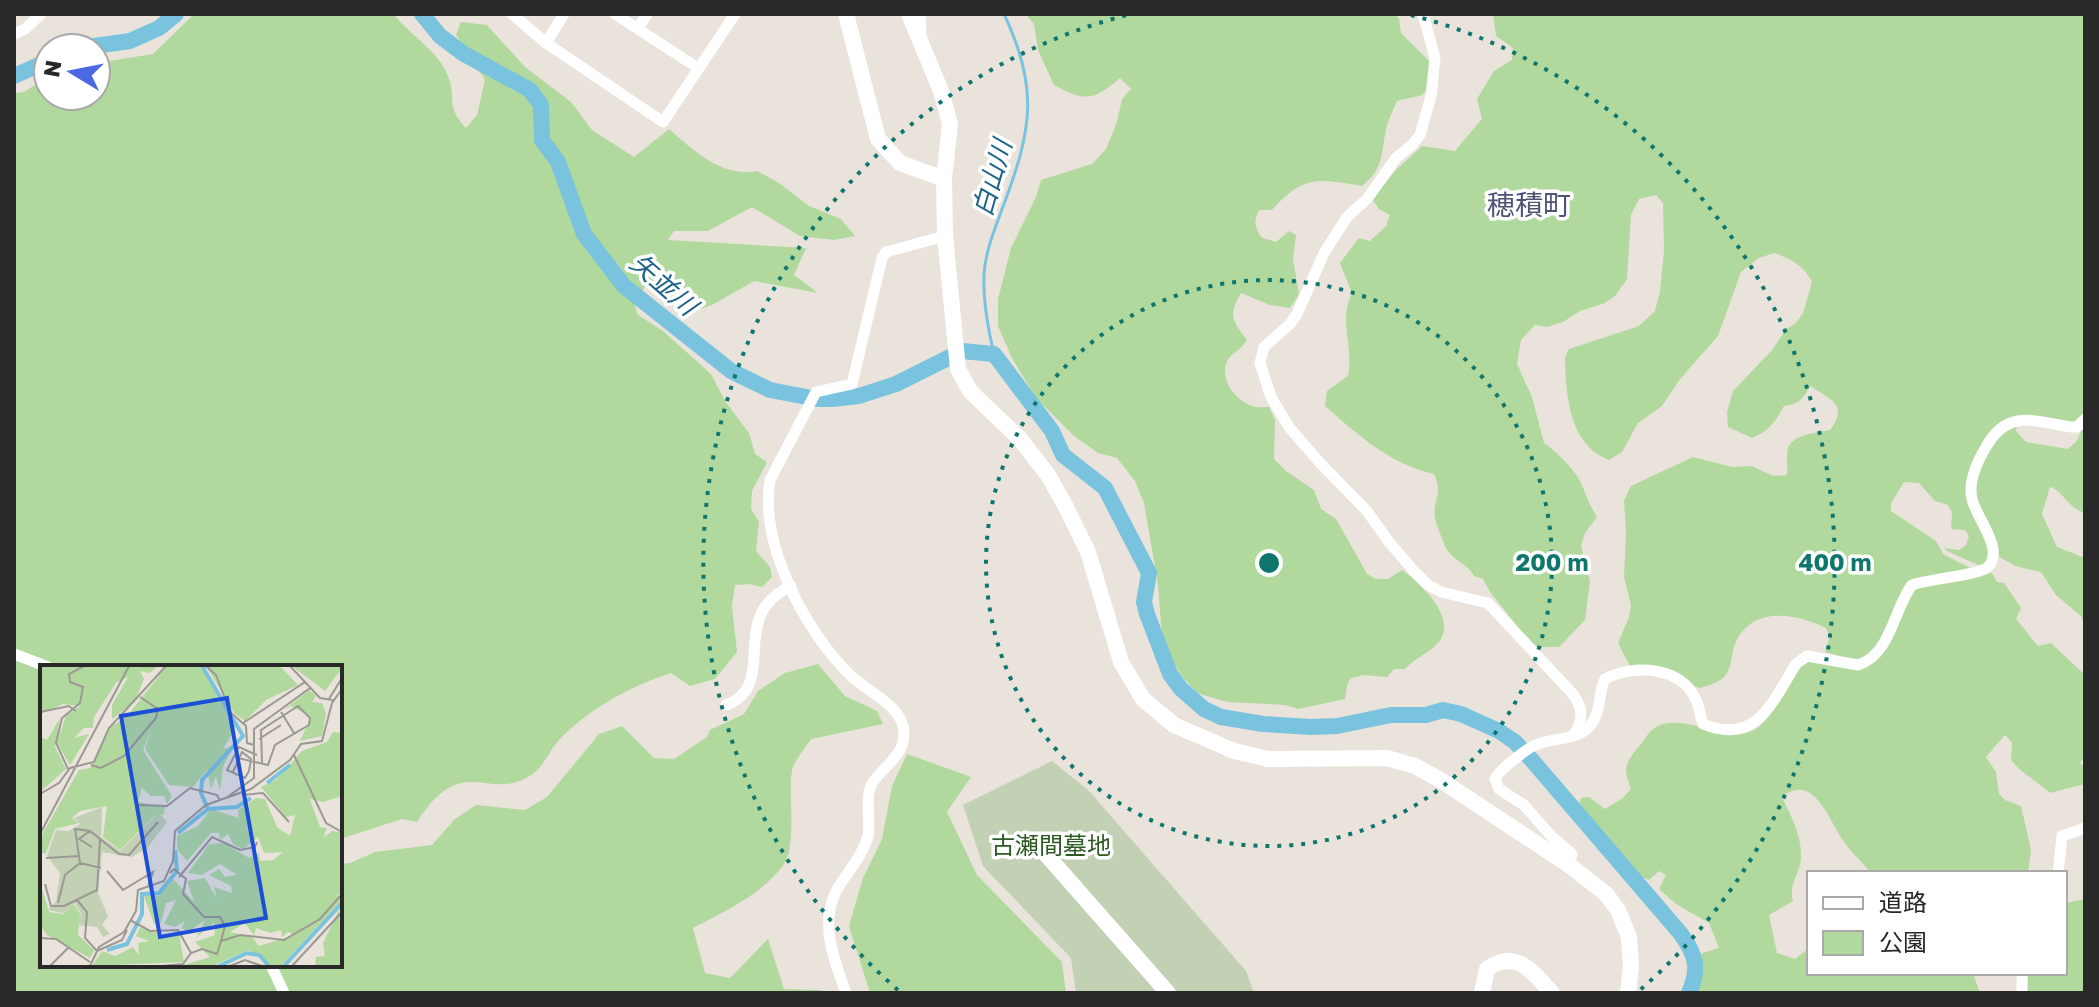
<svg xmlns="http://www.w3.org/2000/svg" width="2099" height="1007" viewBox="0 0 2099 1007" font-family="'Golos Text','Noto Sans JP',sans-serif">
	<style>
		.green { fill: #b1d99e }
		.cemetery { fill: #c2d0b4 }
		.lines { fill: none; stroke-linecap: round; stroke-linejoin: round }
		.stream { stroke: #7ac3df; stroke-width: 3 }
		.river { stroke: #7ac3df; stroke-width: 16 }
		.street { stroke: #fff; stroke-width: 11 }
		.secondary { stroke: #fff; stroke-width: 16 }
		.ring { fill: none; stroke: #0f766e; stroke-width: 4; stroke-dasharray: 4 8 }
		.labels { text-anchor: middle; dominant-baseline: central; stroke-width: 7; stroke-linejoin: round; paint-order: stroke }
		.park-label { font-size: 24px; fill: #2d5b22; stroke: #fff }
		.water-label { font-size: 26px; font-style: italic; fill: #1d6287; stroke: #fff }
		.quarter-label { font-size: 28px; fill: #4e5473; stroke: #fff }
		.inset-river { fill: none; stroke: #7ac3df; stroke-width: 4 }
		.inset-road { fill: none; stroke: #9c9893; stroke-width: 2 }
		.view { fill: #1d4ed8; fill-opacity: 0.15; stroke: #1d4ed8; stroke-width: 4 }
		.inset-edge { fill: none; stroke: #282828; stroke-width: 4 }
		.centre { fill: #0f766e; stroke: #fff; stroke-width: 4 }
		.ring-label { font-size: 24px; text-anchor: middle; font-weight: bold; fill: #0f766e; stroke: #fff; stroke-width: 7; stroke-linejoin: round; paint-order: stroke }
	</style>
	<rect width="100%" height="100%" fill="#e9e3db"/>
	<g class="green">
		<path d="M194,14H394C409,35 439,51 448,76C457,99 445,106 466,128L477,115L485,80L456,35L461,22L487,25L525,67L571,102L592,130L634,157L669,129C694,151 723,178 757,171L779,183L809,206L841,219L855,236L834,240L800,236L752,207L708,231H674L668,240L806,248L794,275L818,293L754,281L712,305L688,313L669,293L645,286L635,307L638,315L663,331L711,374L725,401L749,433L755,454L767,462L752,491L751,509L759,522L756,551L770,567L772,577L762,587L749,584L735,585L732,606L737,652L715,679L690,686L671,673C631,686 590,708 560,739C550,749 544,766 534,773C490,806 464,748 417,822L402,819L340,839V667H42V965H340V864L350,863L375,852L432,845L455,819L476,805L525,810L547,797L599,734L622,726L654,758L674,759L707,737L710,730L744,714L758,691L785,673L818,664L845,696L877,711L883,724L811,739C805,748 794,761 792,771C788,792 797,846 784,864C764,893 724,912 693,928L705,973L730,978L768,939L784,989L821,990L824,993H15L14,93L24,92L48,76V96H96V63L153,54Z"/>
		<path d="M1025,14H1393L1399,18L1401,33L1430,62V86L1422,95L1397,101C1394,109 1389,117 1387,126C1380,152 1386,167 1362,186C1319,179 1304,174 1272,210H1259C1253,222 1255,228 1262,238L1276,242L1289,231L1296,235L1293,259L1299,294L1290,308L1270,305L1241,293C1228,315 1232,321 1247,340C1240,351 1235,351 1229,358C1216,378 1237,403 1256,407C1260,408 1264,407 1269,407L1275,420L1274,459L1286,471L1314,490L1321,509L1336,519L1367,574L1376,579H1388L1402,570C1422,585 1462,621 1435,646C1425,655 1414,659 1405,669H1394L1387,677L1364,675L1351,678L1347,685L1345,699L1298,709L1285,705L1227,702L1197,693L1181,675L1166,651L1161,624L1158,584L1144,503L1135,481L1117,458L1098,453L1074,436L1036,398L1012,358L998,326V299L1011,248L1036,197L1041,180L1092,164L1106,149L1117,122L1122,99L1131,89L1120,78C1093,101 1086,102 1054,85L1038,50L1034,24Z"/>
		<path d="M1493,14H2085V414L2078,424L2010,419L1971,477L1990,546V555L1986,563L1978,565L1947,551L1944,548L1959,550L1966,545L1969,536L1965,530L1951,529L1952,512L1948,505L1935,501L1919,483L1904,482L1891,503V511L1936,541L1943,554L1974,570L1916,581L1876,648L1860,662L1825,652L1830,636L1826,628C1796,613 1751,605 1735,644C1731,655 1732,670 1723,678C1717,683 1707,686 1700,688L1631,668L1618,643L1629,617L1631,605L1624,577L1626,533L1624,501L1631,486L1693,457L1732,467L1752,466L1773,476L1787,475C1788,467 1786,456 1788,448C1793,434 1817,433 1830,430C1849,404 1831,400 1810,386C1804,398 1798,405 1784,406C1775,422 1769,431 1752,438L1728,427L1727,412L1733,391L1773,349L1786,329L1796,323L1803,313L1812,282C1804,265 1791,259 1774,253L1759,258L1741,272L1718,336L1680,379L1662,406L1638,423L1622,452L1609,460C1569,445 1566,396 1565,358L1569,349L1639,326L1655,311L1660,291L1664,251L1663,203L1656,195L1639,199L1631,215L1627,279L1615,296L1605,303L1580,311L1563,322L1547,327L1535,325L1521,340L1517,364L1532,397L1544,443C1556,451 1574,469 1580,481C1586,494 1589,505 1597,517L1585,533L1581,546L1590,581L1585,620L1559,647H1534L1490,592L1483,579L1474,576C1467,562 1449,560 1444,543C1441,536 1437,526 1435,518C1432,501 1444,494 1434,474C1390,464 1358,435 1325,406L1327,391L1348,376C1354,347 1338,321 1352,293L1340,263L1359,238L1370,241L1386,226L1390,215L1379,209L1372,199L1396,170L1422,146L1455,151L1482,119L1477,99L1494,71L1512,60L1513,48L1496,36Z"/>
		<path d="M2018,421L2016,431L2026,442L2068,449L2076,442L2085,424V513C2066,507 2063,490 2050,487L2042,514L2057,547L2085,558V625L2081,616L2056,595L2041,572L2015,566L1996,555L1981,516L1974,487L1979,465L1997,433Z"/>
		<path d="M1987,572L1992,573L1997,582L2004,583L2021,608L2016,619L2038,646L2051,643L2085,675V757L2080,762L2085,770V784L2050,793C2037,781 2022,774 2011,760L2012,742L2005,735L1986,757L1996,772L1999,794L2005,800L2021,806L2031,850L2028,873H1871C1862,862 1850,851 1842,839C1828,818 1813,772 1782,797C1791,817 1802,835 1801,858C1800,876 1788,882 1793,901L1769,915L1777,953L1795,959L1809,948V973H1963L1974,976L1980,993H1693L1702,953L1719,948L1709,923L1676,904L1659,889L1666,875L1659,871L1649,880L1637,875L1579,807L1581,798L1589,797L1605,809L1623,798L1631,789C1624,772 1624,764 1636,750C1643,743 1648,731 1656,727C1682,712 1729,743 1754,730C1771,722 1794,676 1805,660L1864,665L1913,588Z"/>
		<path d="M907,754L971,777L947,812L977,875L1062,962L1066,993H870L849,926L863,878L882,839L892,786Z"/>
		<path d="M2085,899V993H2027L2028,973H2065V903Z"/>
	</g>
	<path class="cemetery" d="M1052,761L1089,791L1246,971L1254,993H1076L1071,958L983,866L963,805Z"/>
	<g class="lines">
		<path class="stream" d="M994,354C988,329 983,301 984,275C985,251 996,226 1004,204C1032,129 1039,88 1004,14"/>
		<g class="river">
			<path d="M422,14L440,36L464,54L530,90L541,105L542,140L558,162L584,234L624,286L731,371L770,390L817,399H832L859,396L896,384L962,351L994,354L1052,431L1063,455L1105,488L1149,573L1144,602L1147,614L1170,674L1181,689L1204,709L1221,717L1263,724L1311,727L1337,726L1391,715H1426L1443,710L1461,714L1499,731L1515,742L1530,758L1681,934C1696,955 1700,968 1689,993"/>
			<path d="M80,48L130,41L159,28L176,14"/>
			<path d="M14,76L48,61"/>
		</g>
		<g class="street">
			<path d="M512,14L546,43L663,122L735,14"/>
			<path d="M615,14L698,68"/>
			<path d="M920,14L921,34"/>
			<path d="M1423,14L1435,58L1431,96L1420,135L1412,145L1396,158L1367,199L1347,217L1324,253L1297,314L1290,324L1264,347L1260,363L1271,397L1289,427L1320,463L1367,511L1389,542L1414,571L1428,585L1441,592L1488,603L1572,693C1583,707 1584,719 1574,734"/>
			<path d="M638,28L647,14"/>
			<path d="M14,34L25,29L41,14"/>
			<path d="M546,43L564,14"/>
			<path d="M14,654L48,667"/>
			<path d="M726,705C781,684 725,617 791,586"/>
			<path d="M1569,865L1572,854L1551,836L1524,805L1499,789L1495,779C1499,770 1528,747 1538,744C1554,738 1578,740 1590,726C1601,714 1598,693 1605,679C1634,664 1681,666 1696,700C1700,708 1700,717 1703,724C1757,746 1772,702 1796,664L1807,656L1858,665C1891,655 1894,608 1912,585C1927,579 1981,575 1988,567C2005,549 1976,518 1972,499C1968,482 1977,462 1986,447C2007,409 2034,421 2071,427H2077L2085,419"/>
			<path d="M2058,873L2062,836L2085,828"/>
			<path d="M271,965L284,993"/>
			<path d="M846,993C833,957 817,918 841,883C851,868 863,854 868,836C871,820 864,796 873,782C884,766 905,755 904,732C903,706 868,692 851,676C806,633 759,544 770,480L816,392L852,384L882,258L886,252L945,236"/>
			<path d="M2022,993V973"/>
		</g>
		<g class="secondary">
			<path d="M846,14L878,139L900,163L944,179"/>
			<path d="M909,14L941,91L950,124L944,179L945,236L958,369L970,391L1020,439L1048,475L1066,507L1088,552L1121,662L1143,699L1174,725L1234,751L1268,759L1387,758L1415,766L1442,781L1569,865L1606,894L1618,910L1629,937L1631,967L1628,993"/>
			<path d="M1036,843L1168,993"/>
			<path d="M1482,993L1487,969C1516,948 1533,972 1552,993"/>
		</g>
	</g>
	<g class="ring">
		<circle cx="1269" cy="563" r="283"/>
		<path d="M898 990A566 566 0 0 1 1127 15M1411 15A566 566 0 0 1 1640 990"/>
	</g>
	<g class="labels">
		<g class="park-label">
			<text x="1051" y="844">古瀬間墓地</text>
		</g>
		<g class="water-label">
			<text transform="translate(992 178) rotate(-74)">白山川</text>
			<text transform="translate(664 284) rotate(41)">矢並川</text>
		</g>
		<g class="quarter-label">
			<text x="1529" y="204">穂積町</text>
		</g>
	</g>
	<g transform="translate(40 665)">
		<rect width="302" height="302" fill="#e9e3db"/>
		<path d="M0,1H119L109,8L100,6L104,14L95,36L72,54V40L88,12L76,18L54,52L53,63H44L34,73L49,69L30,100L17,78L26,50L40,41L23,39L0,49ZM127,1H160L196,62L183,84L193,81L183,102L180,125L176,111L171,124L167,105L153,122L129,120L105,84L112,62L103,85L132,131L127,139L124,131H111L102,123L98,137L125,142L124,149L113,152L80,185L63,172L67,141L40,146L32,153L39,158L15,164L6,188L0,189V173L39,105L50,103L71,62L87,51ZM166,1H240L258,20L226,35L205,56L194,48ZM252,1H302V3L285,26ZM269,25L276,31L272,37L282,38L286,48L282,71L260,76L271,52L251,41L244,45ZM20,53L15,82L26,104L0,127V72L7,75ZM293,67L302,68V131L283,137L270,134L280,162L287,163L283,173L292,166L302,168V228L295,231L302,230V235L241,301H232L209,285L172,301H140L170,292L155,277L175,270L174,257L156,273L165,255L148,267L142,263L145,256L135,262L124,259L136,235L126,238L121,258L114,259L103,228L119,231L133,214L154,237L147,216L165,213L177,234L174,222L192,228L191,221L169,210L179,204L185,212L197,210L180,199L162,210L148,208L169,179L184,178L209,193L219,188L220,196L233,195L243,187L224,188L218,172L203,184L193,179L188,169L180,175L179,168H171L147,196L137,184V171L158,161L171,144L199,153L198,145L216,133L225,134L237,162L250,171L255,150L246,152L221,122L236,115L262,86L287,77ZM205,258L214,270L216,263L230,268L241,265L242,272L248,267L254,270L219,281L212,272L190,267ZM0,217L9,247L23,249L34,239L40,248L38,270L54,285L50,293L7,270L0,260ZM299,245L302,301H275L276,292L285,291L283,278ZM100,263L132,272L139,269L144,297L52,301L62,286L75,291L93,282L99,290L98,278L109,276L96,271Z" fill="#b1d99e" fill-rule="evenodd"/>
		<path d="M62,142L61,172L80,186L114,152L120,149L127,157L108,182L92,192L62,187L58,228L68,251L62,260L70,269L63,272L57,262L37,260L41,248L35,238L23,248L8,245L16,236L20,208L7,191L16,165L29,166L40,159L34,153Z" fill="#c2d0b4"/>
		<path class="inset-river" d="M227,118L250,100M168,144L197,142L211,133M138,168L168,144L161,128L162,115L203,71L162,1M67,285L87,279L102,249V229L119,228L137,206L135,185M179,301L207,288L219,290L229,301M244,301L302,238"/>
		<path class="inset-road" d="M166,1L176,10L190,47L206,61L207,78L214,80M250,1L280,33L293,35M289,34L302,13M0,47L29,41L36,46M241,47L254,68M203,58L265,17M219,74L241,60M254,90L286,158L302,167M198,93L228,100L235,80L269,60M222,99L221,65L258,41L270,53L269,60M51,100L61,103L84,91L116,53L118,44L100,32M28,104L16,78L22,53L40,38L43,22L30,17L29,9L44,1M193,107L202,87L211,94L209,106L205,113L187,105L199,82L217,90M0,129L19,118L30,103L54,97L69,63L126,1M202,130L223,128L249,157M186,133L214,113V64L270,23M98,140L127,141L150,123L177,130L180,136M50,166L39,174L52,182M0,169L89,1M6,193L39,191M61,203L40,198L35,164L50,166L79,189L89,190L118,157M67,206L83,225L113,207L108,222M130,208L134,204L146,214L143,229L164,252H180L185,261L181,276M139,212L172,172L200,185L215,182L217,177M5,219L11,241H24L57,225L60,175M37,235L47,247L45,273L57,286L82,275L87,265M18,238L25,210L40,198M90,255L110,266L138,265L151,288M0,273L16,274L50,297M10,301L29,282M50,301L59,282L84,267L96,246L98,225L124,216L133,196L135,166L166,140L211,124L250,95L261,79L282,76L292,38L302,24M122,301L143,299L151,288L162,284L177,289L181,276L200,270L244,275L280,254L302,229M190,301L205,295L222,301M252,301L302,247"/>
		<path class="view" d="M187,33L226,253L120,272L81,51Z"/>
		<rect width="302" height="302" class="inset-edge"/>
	</g>
	<circle cx="1269" cy="563" r="12" class="centre"/>
	<g class="ring-label">
		<text x="1552" y="571">200 m</text>
		<text x="1835" y="571">400 m</text>
	</g>
	<rect width="2099" height="1007" fill="none" stroke="#282828" stroke-width="32"/>
	<rect x="1807" y="871" width="260" height="104" fill="#ffffff" stroke="#a9a9a9" stroke-width="2"/>
	<rect x="1823" y="897" width="40" height="12" fill="#ffffff" stroke="#a9a9a9" stroke-width="2"/>
	<text x="1879" y="911" font-size="24" fill="#282828">道路</text>
	<rect x="1823" y="931" width="40" height="24" fill="#b1d99e" stroke="#a9a9a9" stroke-width="2"/>
	<text x="1879" y="951" font-size="24" fill="#282828">公園</text>
	<g transform="translate(72 72) rotate(280)"><circle r="38" fill="#ffffff" stroke="#a9a9a9" stroke-width="2"/>
	<path d="M0-6L14 30L0 20L-14 30Z" fill="#4d68e3"/>
	<text y="-12" font-size="22" font-weight="bold" text-anchor="middle" fill="#282828">N</text>
	</g>
</svg>
